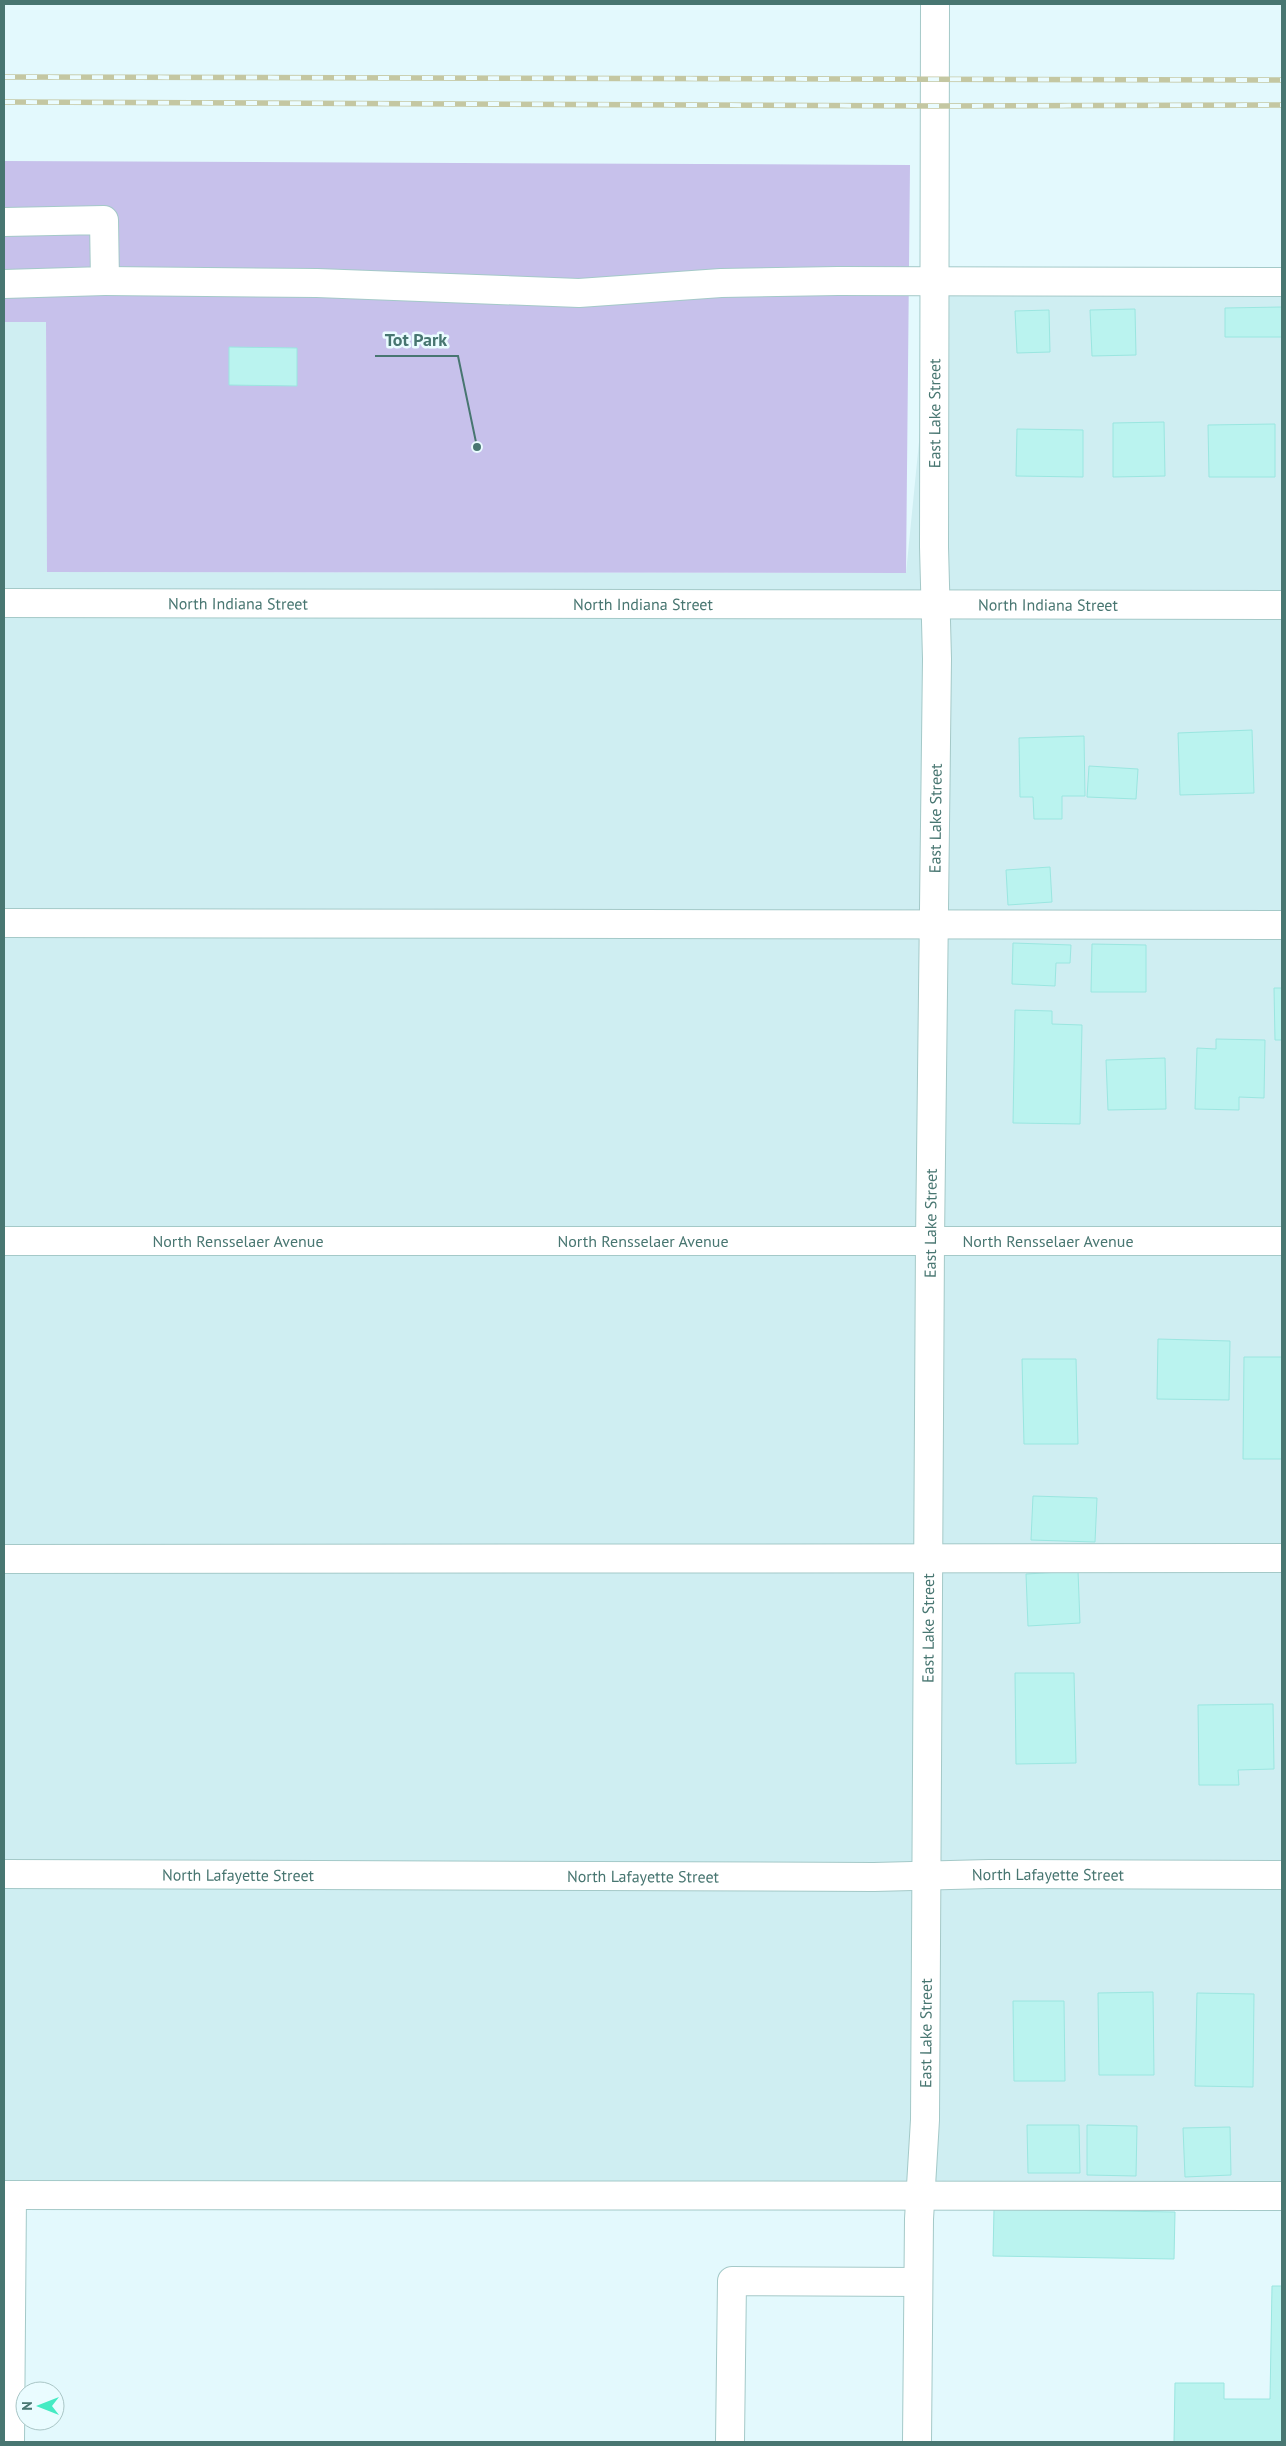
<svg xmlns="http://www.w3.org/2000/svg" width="1286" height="2446" viewBox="0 0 1286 2446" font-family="'PT Sans',sans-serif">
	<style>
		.residential { fill: #cfeef2 }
		.green { fill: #c7c1eb }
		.building { fill: #baf3ef; stroke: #9ae6e0 }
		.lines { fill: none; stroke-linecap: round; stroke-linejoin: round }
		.minor-casing { stroke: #a4c9c8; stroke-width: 30 }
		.minor { stroke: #fff; stroke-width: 28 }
		.rail-casing { stroke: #c4c7a2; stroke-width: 5.5 }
		.rail { stroke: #eafcff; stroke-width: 4; stroke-dasharray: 11; stroke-linecap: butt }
		.labels { text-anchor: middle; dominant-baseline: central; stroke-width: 5; stroke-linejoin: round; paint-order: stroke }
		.street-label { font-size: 16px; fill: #487671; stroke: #eafcff }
		.leader { fill: none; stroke: #487671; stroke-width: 2 }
		.callout-dot { fill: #487671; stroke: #eafcff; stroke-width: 2 }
		.callout-label { font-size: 18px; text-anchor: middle; font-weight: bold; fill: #487671; stroke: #eafcff; stroke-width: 5; stroke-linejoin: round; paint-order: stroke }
	</style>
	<rect width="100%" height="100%" fill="#e3f9fd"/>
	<path class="residential" d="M935,281L1282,283V2198L4,2196V322H46L48,572L906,573Z"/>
	<path class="green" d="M4,161L910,165L906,573L47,572L46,322H4Z"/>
	<g class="building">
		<path d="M1282,307V337H1225V308Z"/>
		<path d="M1135,309L1136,355L1092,356L1090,310Z"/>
		<path d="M1049,310L1050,352L1017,353L1015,311Z"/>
		<path d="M229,347L297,348V386L229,385Z"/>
		<path d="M1164,422L1165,476L1113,477V423Z"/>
		<path d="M1275,424V477H1209L1208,425Z"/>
		<path d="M1017,429L1083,430V477L1016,476Z"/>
		<path d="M1252,730L1254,793L1180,795L1178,733Z"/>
		<path d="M1084,736L1085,796H1062V819H1034L1033,797H1020L1019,738Z"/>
		<path d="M1089,766L1138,769L1136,799L1087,797Z"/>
		<path d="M1050,867L1052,902L1008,905L1006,870Z"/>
		<path d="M1013,943L1071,945L1070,963H1056L1055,986L1012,984Z"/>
		<path d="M1092,944L1146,945V992H1091Z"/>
		<path d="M1274,988H1282V1040H1275Z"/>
		<path d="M1015,1010L1052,1011V1024L1082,1025L1080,1124L1013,1123Z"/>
		<path d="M1216,1039L1265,1040L1264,1098L1239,1097V1110L1195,1109L1197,1048L1216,1049Z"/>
		<path d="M1165,1058L1166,1109L1108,1110L1106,1060Z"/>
		<path d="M1158,1339L1230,1341L1229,1400L1157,1399Z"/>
		<path d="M1244,1357H1282V1459H1243Z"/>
		<path d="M1022,1359H1076L1078,1444H1024Z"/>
		<path d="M1033,1496L1097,1498L1095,1542L1031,1540Z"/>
		<path d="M1078,1571L1080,1623L1028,1626L1026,1574Z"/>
		<path d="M1015,1673H1074L1076,1763L1016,1764Z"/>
		<path d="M1273,1704L1274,1769L1238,1770L1239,1785H1199L1198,1705Z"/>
		<path d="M1153,1992L1154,2075H1099L1098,1993Z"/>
		<path d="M1197,1993L1254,1994L1253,2087L1195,2086Z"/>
		<path d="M1013,2001H1064L1065,2081H1014Z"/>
		<path d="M1027,2125H1079L1080,2173H1028Z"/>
		<path d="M1087,2125L1137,2126L1136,2176L1087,2175Z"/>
		<path d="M1230,2127L1231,2175L1185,2177L1183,2128Z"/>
		<path d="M994,2209L1175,2212L1174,2259L993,2256Z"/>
		<path d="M1272,2286H1282V2442H1174L1175,2383H1224V2399H1270Z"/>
	</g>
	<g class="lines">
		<g class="minor-casing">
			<g id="minor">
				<path d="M4,222L104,220L105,281L4,284"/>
				<path d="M105,281L317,283L579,293L721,283L838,281L1282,282"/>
				<path id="s1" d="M4,603L1282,605"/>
				<path d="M4,923L1282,925"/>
				<path id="s2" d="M4,1241H1282"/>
				<path d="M4,1559L1282,1558"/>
				<path id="s3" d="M4,1874L874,1877L989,1874L1282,1875"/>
				<path d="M4,2195L1282,2196"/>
				<path d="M10,2442L12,2195"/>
				<path d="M730,2442L732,2281L918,2282"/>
				<path id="s4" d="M917,2442L919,2219L925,2120L930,1241L937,659L934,547L935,4"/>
			</g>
		</g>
		<use href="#minor" class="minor"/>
		<g class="rail-casing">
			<g id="rail">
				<path d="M4,77L1282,80"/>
				<path d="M4,102L936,106L1282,105"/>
			</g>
		</g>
		<use href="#rail" class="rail"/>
	</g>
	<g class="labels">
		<g class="street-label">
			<text stroke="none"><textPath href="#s4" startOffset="2029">East Lake Street</textPath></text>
			<text stroke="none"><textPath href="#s1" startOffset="234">North Indiana Street</textPath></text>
			<text stroke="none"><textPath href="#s1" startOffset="639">North Indiana Street</textPath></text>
			<text stroke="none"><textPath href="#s1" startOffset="1044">North Indiana Street</textPath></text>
			<text stroke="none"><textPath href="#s4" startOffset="1624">East Lake Street</textPath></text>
			<text stroke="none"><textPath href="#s4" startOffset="1219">East Lake Street</textPath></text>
			<text stroke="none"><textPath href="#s2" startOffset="234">North Rensselaer Avenue</textPath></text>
			<text stroke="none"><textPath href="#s2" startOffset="639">North Rensselaer Avenue</textPath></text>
			<text stroke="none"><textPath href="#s2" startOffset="1044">North Rensselaer Avenue</textPath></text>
			<text stroke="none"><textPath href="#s4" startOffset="814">East Lake Street</textPath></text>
			<text stroke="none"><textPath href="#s3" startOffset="234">North Lafayette Street</textPath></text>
			<text stroke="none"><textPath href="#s3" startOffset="1044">North Lafayette Street</textPath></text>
			<text stroke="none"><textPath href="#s3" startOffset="639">North Lafayette Street</textPath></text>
			<text stroke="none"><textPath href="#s4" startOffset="409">East Lake Street</textPath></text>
		</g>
	</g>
	<path class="leader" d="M477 447L458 356H375"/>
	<circle class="callout-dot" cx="477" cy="447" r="5"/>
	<g class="callout-label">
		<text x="416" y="346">Tot Park</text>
	</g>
	<rect width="1286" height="2446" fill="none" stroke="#487671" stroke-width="10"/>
	<g transform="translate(40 2406) rotate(270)"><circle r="24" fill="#eafcff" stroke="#a9c6c6"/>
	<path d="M0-4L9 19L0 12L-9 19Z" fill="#45ebc3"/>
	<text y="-8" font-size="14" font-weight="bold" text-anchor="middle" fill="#487671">N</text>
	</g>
</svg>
